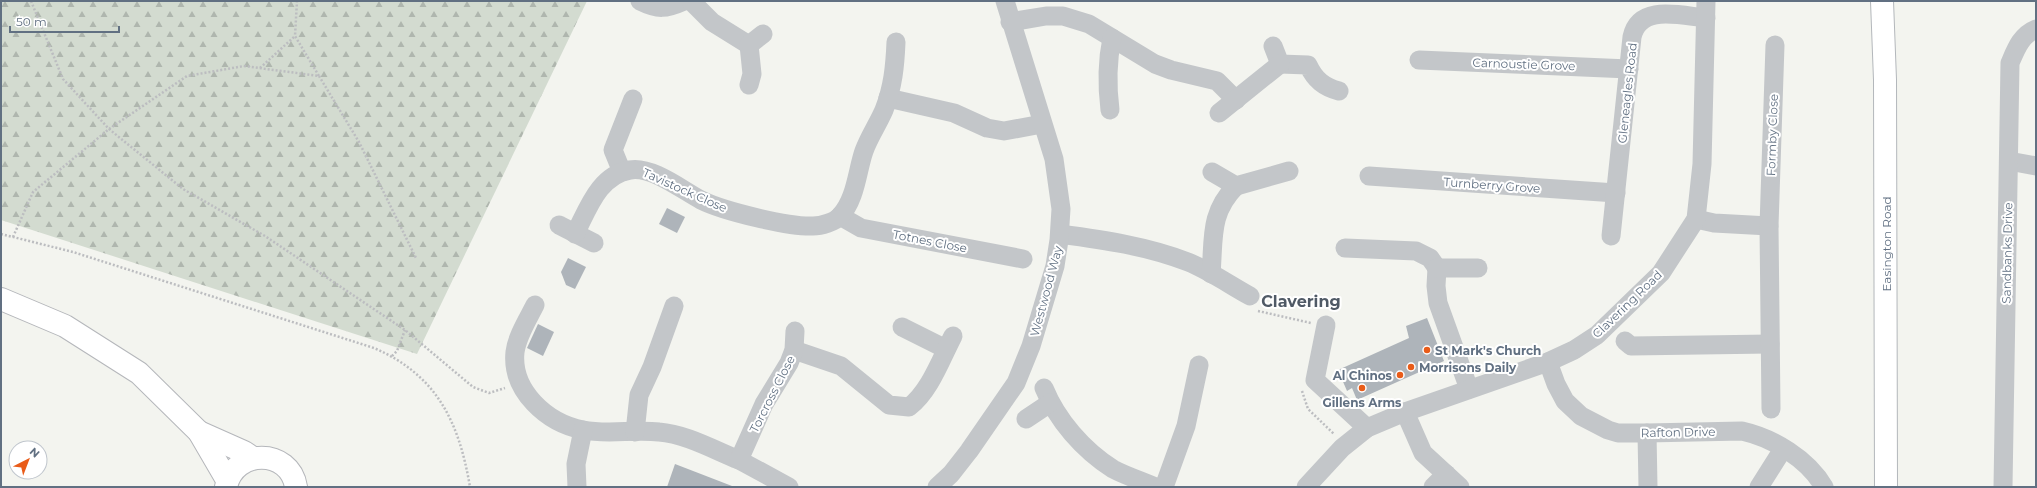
<svg xmlns="http://www.w3.org/2000/svg" width="2037" height="488" viewBox="0 0 2037 488" font-family="Montserrat,sans-serif">
	<style>
		.forest { fill: url(#forest-firs) }
		.building { fill: #aeb4ba }
		.lines { fill: none; stroke-linecap: round; stroke-linejoin: round }
		.major-casing { stroke: #b3b7bb; stroke-width: 24 }
		.highway-casing { stroke: #b5b7bb; stroke-width: 24 }
		.path { stroke: #bcbdc0; stroke-width: 2.5; stroke-dasharray: 2 2; stroke-linecap: butt }
		.minor { stroke: #c3c6c9; stroke-width: 19 }
		.major { stroke: #fff; stroke-width: 22 }
		.highway { stroke: #fff; stroke-width: 22 }
		.poi-dot { fill: #e95c19; stroke: #fff; stroke-width: 1.5 }
		.labels { text-anchor: middle; dominant-baseline: central; stroke-width: 4; stroke-linejoin: round; paint-order: stroke }
		.street-label { font-size: 12px; fill: #617082; stroke: #fff }
		.poi-label { font-size: 12px; font-weight: bold; fill: #617082; stroke: #fff; text-anchor: start }
		.district-label { font-size: 16px; font-weight: bold; fill: #505a66; stroke: #fff }
	</style>
	<defs>
		<pattern id="forest-firs" width="22" height="20" patternUnits="userSpaceOnUse"><rect width="22" height="20" fill="#d3dbd0"/><path d="M5 1l3.5 6h-7zM16 11l3.5 6h-7z" fill="#afb6ae"/></pattern>
	</defs>
	<rect width="100%" height="100%" fill="#f3f4ef"/>
	<path class="forest" d="M1,1H587L417,354L1,220Z"/>
	<g class="building">
		<path d="M667,208L685,217L677,233L659,224Z"/>
		<path d="M568,258L586,267L575,289L566,285L561,272Z"/>
		<path d="M1427,318L1444,361L1357,400L1352,388L1347,391L1338,370L1409,338L1406,326Z"/>
		<path d="M538,324L554,332L543,356L527,348Z"/>
		<path d="M675,464L732,486V487H667Z"/>
	</g>
	<g class="lines">
		<g class="major-casing">
			<path id="major" d="M1882,1L1885,80L1886,487"/>
		</g>
		<g class="highway-casing">
			<g id="highway">
				<path d="M1,299L65,326L139,373L199,432L227,480"/>
				<path d="M199,432L244,452L253,458"/>
				<path d="M226,487C234,448 290,448 296,487"/>
			</g>
		</g>
		<g class="path">
			<path d="M31,1L63,79L109,129L183,189L265,236L405,330L473,387L489,393L505,388"/>
			<path d="M260,68L295,36"/>
			<path d="M319,76L359,142L416,258"/>
			<path d="M1,234L73,252L374,348C437,375 459,422 470,487"/>
			<path d="M13,237L33,192L109,129L187,76L244,66L319,76L295,36L297,1"/>
			<path d="M1258,311L1311,323"/>
			<path d="M392,356L397,351L405,330"/>
			<path d="M1302,391L1308,409L1334,434"/>
		</g>
		<g class="minor">
			<path d="M640,1C658,10 666,9 684,1"/>
			<path d="M691,1L712,22L749,45"/>
			<path d="M1010,22L1046,16H1063L1089,24L1155,64L1171,70L1217,81L1236,100"/>
			<path d="M1273,46L1280,64L1308,65C1315,80 1324,87 1339,91"/>
			<path d="M1419,60L1629,69"/>
			<path d="M749,85L752,74L749,45L763,34"/>
			<path d="M888,98L954,113L987,128L1004,131L1042,124"/>
			<path d="M1110,110C1107,86 1107,62 1112,38"/>
			<path d="M1219,113L1280,64"/>
			<path d="M2009,161L2036,166"/>
			<path d="M622,172L613,150L633,99"/>
			<path d="M1212,172L1236,186L1289,171"/>
			<path d="M1369,176L1616,193"/>
			<path d="M840,216L861,228L1023,259"/>
			<path d="M1696,219L1714,223L1769,226"/>
			<path d="M559,225L594,243"/>
			<path d="M575,234C588,209 599,175 630,170C652,166 682,190 701,200C723,211 788,227 813,226C821,226 835,222 840,216C856,199 857,171 864,151C869,137 878,124 884,110C893,87 895,66 896,42"/>
			<path d="M1060,234C1104,240 1147,246 1188,262C1210,271 1230,285 1250,296"/>
			<path d="M1611,236L1632,37C1639,3 1682,16 1706,18"/>
			<path d="M1345,248L1416,251L1430,258L1437,268"/>
			<path d="M1437,268L1436,286L1438,303L1469,389"/>
			<path d="M1437,268H1478"/>
			<path d="M1211,274C1214,239 1209,213 1236,186"/>
			<path d="M535,305C528,319 517,336 515,352C511,391 547,423 583,430C608,435 634,429 659,432C686,434 714,450 739,460"/>
			<path d="M1326,325L1315,380L1367,428"/>
			<path d="M902,327L946,349"/>
			<path d="M1625,341L1631,346L1770,344"/>
			<path d="M794,350L841,366L889,405L909,407C930,391 941,359 953,336"/>
			<path d="M1548,362L1556,384L1565,401L1581,416L1608,430L1618,433H1647L1742,431C1773,438 1808,459 1824,487"/>
			<path d="M1044,388C1057,420 1083,450 1113,469C1126,476 1142,481 1156,487"/>
			<path d="M1771,409L1769,226L1775,45"/>
			<path d="M1405,412L1423,453L1460,487"/>
			<path d="M1026,419L1050,403"/>
			<path d="M635,432L639,395L652,367L674,306"/>
			<path d="M1647,433L1648,487"/>
			<path d="M577,487L576,464L583,430"/>
			<path d="M789,487L739,460L764,404L789,363L794,350L795,331"/>
			<path d="M937,487L951,474L969,451L1016,383L1031,346L1055,266L1059,240L1061,209L1054,159L1005,1"/>
			<path d="M1164,487L1186,426L1199,365"/>
			<path d="M1306,487L1342,448L1367,428L1405,412L1548,362L1574,350L1597,335L1661,273L1696,219L1702,164L1706,1"/>
			<path d="M1433,487L1446,474"/>
			<path d="M1759,487L1783,449"/>
			<path d="M2003,487L2010,63C2016,49 2021,35 2036,29"/>
		</g>
		<use href="#major" class="major"/>
		<use href="#highway" class="highway"/>
	</g>
	<g class="poi-dot">
		<circle cx="1427" cy="350" r="4"/>
		<circle cx="1411" cy="367" r="4"/>
		<circle cx="1400" cy="375" r="4"/>
		<circle cx="1362" cy="388" r="4"/>
	</g>
	<g class="labels">
		<g class="street-label">
			<text transform="translate(1524 64) rotate(2)">Carnoustie Grove</text>
			<text transform="translate(1627 93) rotate(-84)">Gleneagles Road</text>
			<text transform="translate(1772 135) rotate(-88)">Formby Close</text>
			<text transform="translate(1492 185) rotate(4)">Turnberry Grove</text>
			<text transform="translate(685 190) rotate(24)">Tavistock Close</text>
			<text transform="translate(930 241) rotate(11)">Totnes Close</text>
			<text transform="translate(1886 244) rotate(-90)">Easington Road</text>
			<text transform="translate(2007 253) rotate(-89)">Sandbanks Drive</text>
			<text transform="translate(1046 291) rotate(-75)">Westwood Way</text>
			<text transform="translate(1627 304) rotate(-44)">Clavering Road</text>
			<text transform="translate(772 394) rotate(-63)">Torcross Close</text>
			<text transform="translate(1678 432) rotate(-1)">Rafton Drive</text>
		</g>
		<g class="poi-label">
			<text x="1435" y="350">St Mark's Church</text>
			<text x="1419" y="367">Morrisons Daily</text>
			<text x="1392" y="375" text-anchor="end">Al Chinos</text>
			<text x="1362" y="402" text-anchor="middle">Gillens Arms</text>
		</g>
		<g class="district-label">
			<text x="1301" y="301">Clavering</text>
		</g>
	</g>
	<rect width="2037" height="488" fill="none" stroke="#617082" stroke-width="4"/>
	<g transform="translate(28 460) rotate(42)"><circle r="19" fill="#ffffff" stroke="#c0c6cd"/>
	<path d="M0-3L7 15L0 10L-7 15Z" fill="#e95c19"/>
	<text y="-6" font-size="11" font-weight="bold" text-anchor="middle" fill="#617082">N</text>
	</g>
	<path d="M10 26v6h109v-6" fill="none" stroke="#617082" stroke-width="2"/>
	<text x="16" y="26" font-size="12" fill="#617082" stroke="#ffffff" stroke-width="3" paint-order="stroke">50 m</text>
</svg>
